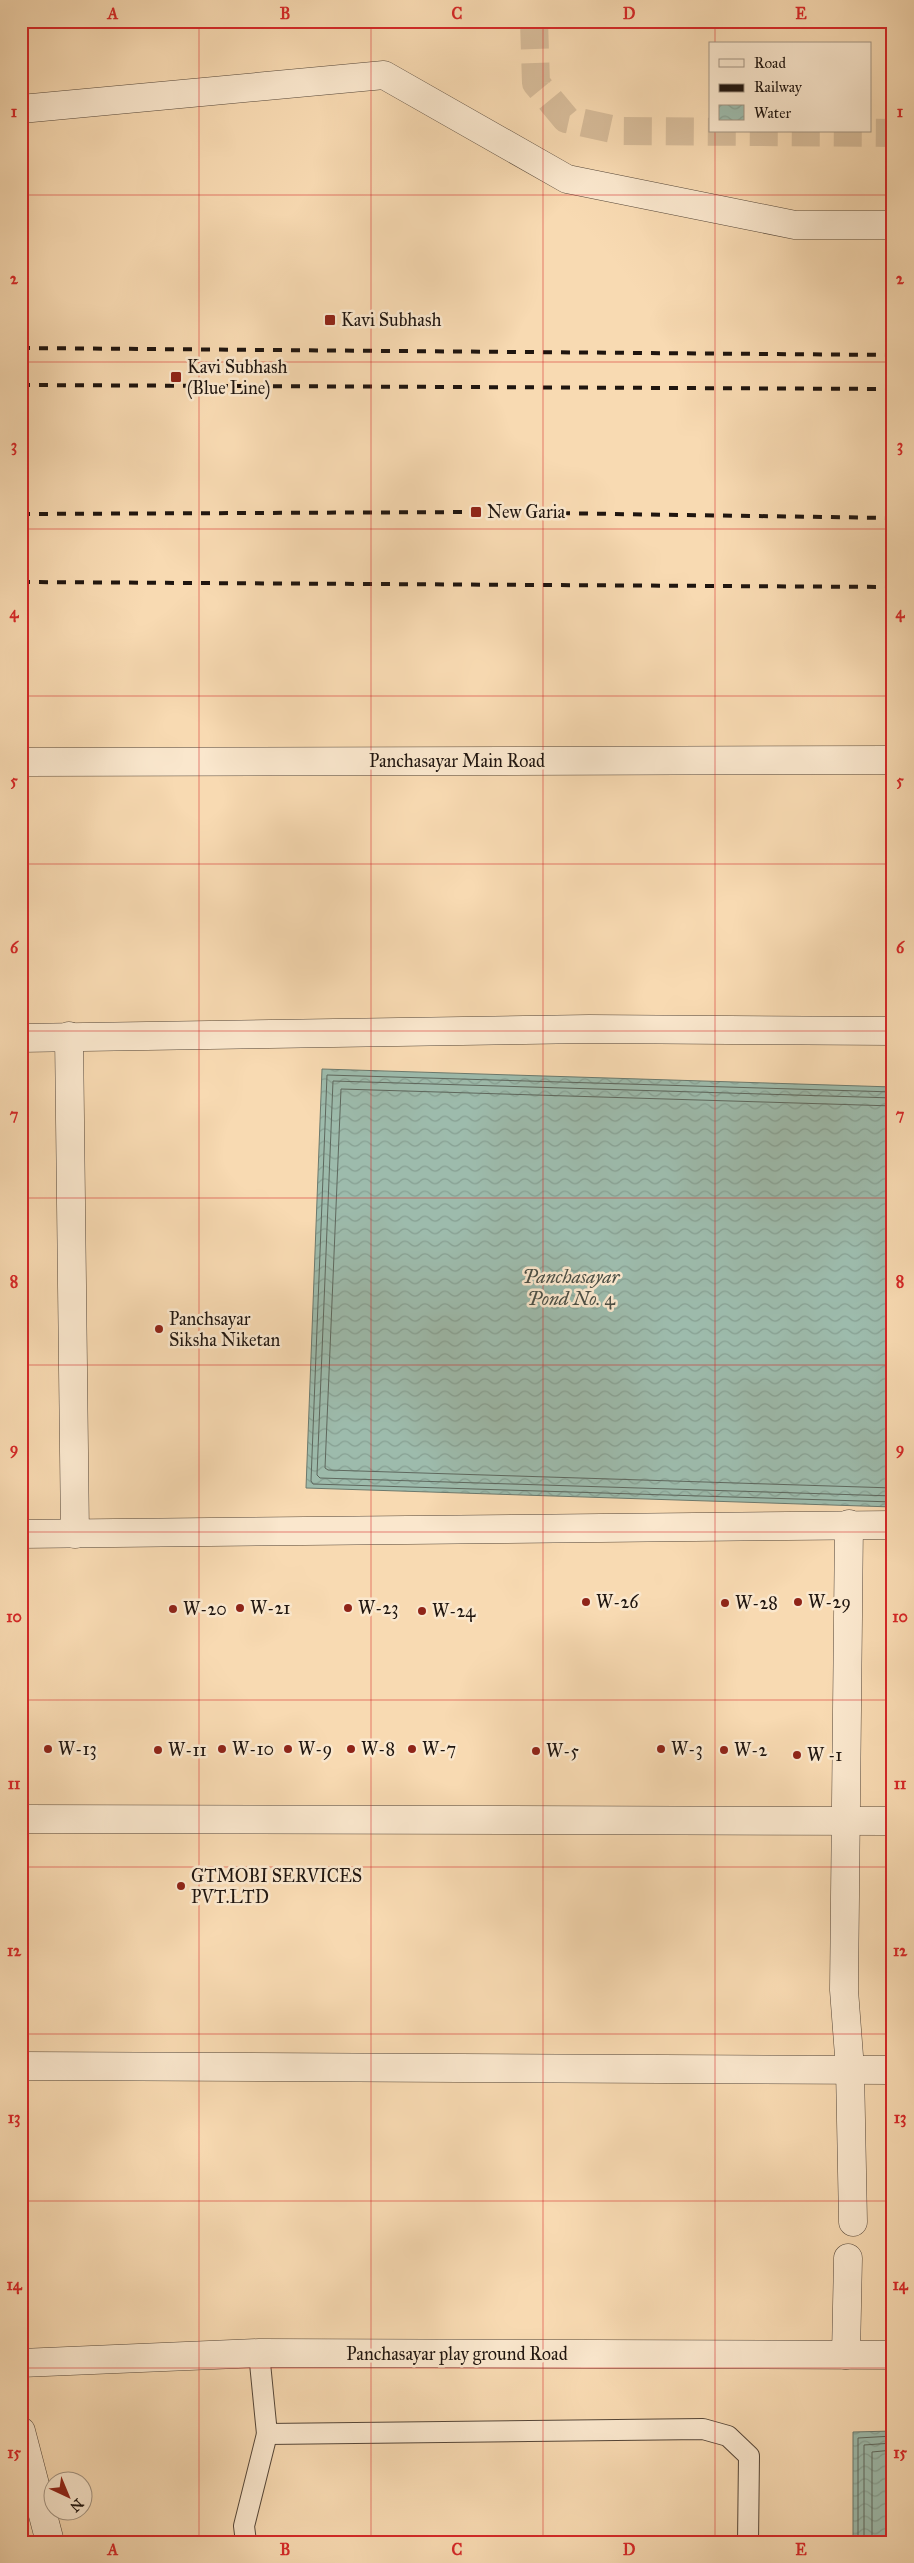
<svg xmlns="http://www.w3.org/2000/svg" width="914" height="2563" viewBox="0 0 914 2563" font-family="'IM FELL Great Primer',serif">
	<style>
		.water { fill: url(#water-waves); stroke: #6b796d }
		.lines { fill: none; stroke-linecap: round; stroke-linejoin: round }
		.shore { stroke: #5e685e; stroke-width: 1 }
		.street-tunnel { stroke: #d7bc9a; stroke-width: 28; stroke-dasharray: 28 14; stroke-linecap: butt }
		.lane-casing { stroke: #554638; stroke-width: 22 }
		.street-casing { stroke: #554638; stroke-width: 29 }
		.lane { stroke: #fae7cd; stroke-width: 20 }
		.street { stroke: #fae7cd; stroke-width: 28 }
		.rail { stroke: #1f150f; stroke-width: 4; stroke-dasharray: 9 9; stroke-linecap: butt }
		.grid { fill: none; stroke: #d62828; stroke-width: 1; stroke-opacity: 0.55 }
		.poi-dot { fill: #8f2418; stroke: #fae7cd; stroke-width: 2 }
		.labels { text-anchor: middle; dominant-baseline: central; stroke-width: 5; stroke-linejoin: round; paint-order: stroke }
		.poi-label { font-size: 18px; fill: #1f150f; stroke: #fae7cd; text-anchor: start }
		.street-label { font-size: 18px; fill: #1f150f; stroke: #fae7cd }
		.water-label { font-size: 19px; font-style: italic; fill: #4b4f46; stroke: #fae7cd }
		.neatline { fill: none; stroke: #d62828; stroke-width: 2 }
		.grid-label { font-size: 16px; text-anchor: middle; font-weight: bold; fill: #d62828 }
	</style>
	<defs>
		<pattern id="water-waves" width="16" height="10" patternUnits="userSpaceOnUse" patternTransform="scale(1.25)"><rect width="16" height="10" fill="#9dbbac"/><path d="M0 5q4-4 8 0t8 0" fill="none" stroke="#87a093"/></pattern>
	</defs>
	<rect width="100%" height="100%" fill="#f8dab2"/>
	<filter id="stains"><feTurbulence type="fractalNoise" baseFrequency=".004" numOctaves="4"/><feColorMatrix values="0 0 0 0 .2 0 0 0 0 .09 0 0 0 0 .02 0 0 0 .5 -.17"/></filter>
	<radialGradient id="worn" r=".72"><stop offset=".6" stop-color="#630" stop-opacity="0"/><stop offset="1" stop-color="#630" stop-opacity=".3"/></radialGradient>
	<g class="water">
		<path d="M322,1069L893,1087V1507L306,1488Z"/>
		<path d="M893,2431V2542H853V2432Z"/>
	</g>
	<g class="lines">
		<g class="shore">
			<path d="M893,1092L327,1075L311,1481L313,1484L893,1502"/>
			<path d="M893,1098L333,1081L317,1475L320,1478L893,1496"/>
			<path d="M893,1106L341,1089L325,1468L328,1470L893,1488"/>
			<path d="M858,2542V2438L893,2436"/>
			<path d="M864,2542V2445L893,2443"/>
			<path d="M872,2542V2452L893,2450"/>
		</g>
		<path class="street-tunnel" d="M534,21L536,83L566,119L621,131L893,133"/>
		<g class="lane-casing">
			<g id="lane">
				<path d="M259,2353L267,2434L703,2429L728,2436L749,2456L748,2542"/>
				<path d="M246,2542L244,2526L267,2434"/>
			</g>
		</g>
		<g class="street-casing">
			<g id="street">
				<path d="M21,109L384,75L567,179L795,225H893"/>
				<path d="M21,762L893,760"/>
				<path d="M69,1036L75,1534"/>
				<path d="M21,1038L589,1029L893,1031"/>
				<path d="M849,1524L844,1990L850,2069L853,2222"/>
				<path d="M21,1534L893,1525"/>
				<path d="M21,1819L893,1821"/>
				<path d="M21,2066L893,2070"/>
				<path d="M846,2355L848,2258"/>
				<path d="M21,2363L259,2353L893,2355"/>
				<path d="M21,2431L50,2542"/>
			</g>
		</g>
		<use href="#lane" class="lane"/>
		<use href="#street" class="street"/>
		<g class="rail">
			<path d="M21,348L893,355"/>
			<path d="M21,385L893,389"/>
			<path d="M21,514L476,512L893,518"/>
			<path d="M21,582L893,587"/>
		</g>
	</g>
	<path class="grid" d="M199,21V2542M371,21V2542M543,21V2542M715,21V44M715,131V2542M21,195H893M21,362H893M21,529H893M21,696H893M21,864H893M21,1031H893M21,1198H893M21,1365H893M21,1532H893M21,1700H893M21,1867H893M21,2034H893M21,2201H893M21,2368H893"/>
	<g class="poi-dot">
		<rect x="324" y="314" width="12" height="12" rx="2.5"/>
		<rect x="170" y="371" width="12" height="12" rx="2.5"/>
		<rect x="470" y="506" width="12" height="12" rx="2.5"/>
		<circle cx="159" cy="1329" r="5"/>
		<circle cx="586" cy="1602" r="5"/>
		<circle cx="798" cy="1602" r="5"/>
		<circle cx="725" cy="1603" r="5"/>
		<circle cx="240" cy="1608" r="5"/>
		<circle cx="348" cy="1608" r="5"/>
		<circle cx="173" cy="1609" r="5"/>
		<circle cx="422" cy="1611" r="5"/>
		<circle cx="48" cy="1749" r="5"/>
		<circle cx="222" cy="1749" r="5"/>
		<circle cx="288" cy="1749" r="5"/>
		<circle cx="351" cy="1749" r="5"/>
		<circle cx="412" cy="1749" r="5"/>
		<circle cx="661" cy="1749" r="5"/>
		<circle cx="158" cy="1750" r="5"/>
		<circle cx="724" cy="1750" r="5"/>
		<circle cx="536" cy="1751" r="5"/>
		<circle cx="797" cy="1755" r="5"/>
		<circle cx="181" cy="1886" r="5"/>
	</g>
	<g class="labels">
		<g class="poi-label">
			<text x="341" y="320">Kavi Subhash</text>
			<text x="187" y="367">Kavi Subhash<tspan x="187" dy="21">(Blue Line)</tspan></text>
			<text x="487" y="512">New Garia</text>
			<text x="169" y="1319">Panchsayar<tspan x="169" dy="21">Siksha Niketan</tspan></text>
			<text x="596" y="1602">W-26</text>
			<text x="808" y="1602">W-29</text>
			<text x="735" y="1603">W-28</text>
			<text x="250" y="1608">W-21</text>
			<text x="358" y="1608">W-23</text>
			<text x="183" y="1609">W-20</text>
			<text x="432" y="1611">W-24</text>
			<text x="58" y="1749">W-13</text>
			<text x="232" y="1749">W-10</text>
			<text x="298" y="1749">W-9</text>
			<text x="361" y="1749">W-8</text>
			<text x="422" y="1749">W-7</text>
			<text x="671" y="1749">W-3</text>
			<text x="168" y="1750">W-11</text>
			<text x="734" y="1750">W-2</text>
			<text x="546" y="1751">W-5</text>
			<text x="807" y="1755">W -1</text>
			<text x="191" y="1876">GTMOBI SERVICES<tspan x="191" dy="21">PVT.LTD</tspan></text>
		</g>
		<g class="street-label">
			<text x="457" y="761">Panchasayar Main Road</text>
			<text x="457" y="2354">Panchasayar play ground Road</text>
		</g>
		<g class="water-label">
			<text x="571" y="1276">Panchasayar<tspan x="571" dy="22">Pond No. 4</tspan></text>
		</g>
	</g>
	<rect width="914" height="2563" fill="none" stroke="#f8dab2" stroke-width="55"/>
	<rect x="709" y="42" width="162" height="90" fill="#fae7cd" stroke="#a29381"/>
	<rect x="719" y="59" width="25" height="8" fill="#fae7cd" stroke="#a29381"/>
	<text x="754" y="68" font-size="15" fill="#1f150f">Road</text>
	<rect x="719" y="84" width="25" height="8" fill="#1f150f" stroke="#a29381"/>
	<text x="754" y="92" font-size="15" fill="#1f150f">Railway</text>
	<rect x="719" y="105" width="25" height="15" fill="url(#water-waves)" stroke="#a29381"/>
	<text x="754" y="118" font-size="15" fill="#1f150f">Water</text>
	<g transform="translate(68 2496) rotate(136)"><circle r="24" fill="#fae7cd" stroke="#a29381"/>
	<path d="M0-4L9 19L0 12L-9 19Z" fill="#8f2418"/>
	<text y="-8" font-size="14" font-weight="bold" text-anchor="middle" fill="#1f150f">N</text>
	</g>
	<rect x="28" y="28" width="858" height="2508" class="neatline"/>
	<g class="grid-label">
		<text x="113" y="19">A</text>
		<text x="285" y="19">B</text>
		<text x="457" y="19">C</text>
		<text x="629" y="19">D</text>
		<text x="801" y="19">E</text>
		<text x="14" y="117">1</text>
		<text x="900" y="117">1</text>
		<text x="14" y="284">2</text>
		<text x="900" y="284">2</text>
		<text x="14" y="451">3</text>
		<text x="900" y="451">3</text>
		<text x="14" y="618">4</text>
		<text x="900" y="618">4</text>
		<text x="14" y="786">5</text>
		<text x="900" y="786">5</text>
		<text x="14" y="953">6</text>
		<text x="900" y="953">6</text>
		<text x="14" y="1120">7</text>
		<text x="900" y="1120">7</text>
		<text x="14" y="1287">8</text>
		<text x="900" y="1287">8</text>
		<text x="14" y="1454">9</text>
		<text x="900" y="1454">9</text>
		<text x="14" y="1622">10</text>
		<text x="900" y="1622">10</text>
		<text x="14" y="1789">11</text>
		<text x="900" y="1789">11</text>
		<text x="14" y="1956">12</text>
		<text x="900" y="1956">12</text>
		<text x="14" y="2123">13</text>
		<text x="900" y="2123">13</text>
		<text x="14" y="2290">14</text>
		<text x="900" y="2290">14</text>
		<text x="14" y="2458">15</text>
		<text x="900" y="2458">15</text>
		<text x="113" y="2555">A</text>
		<text x="285" y="2555">B</text>
		<text x="457" y="2555">C</text>
		<text x="629" y="2555">D</text>
		<text x="801" y="2555">E</text>
	</g>
	<rect width="100%" height="100%" filter="url(#stains)"/>
	<rect width="100%" height="100%" fill="url(#worn)"/>
</svg>
